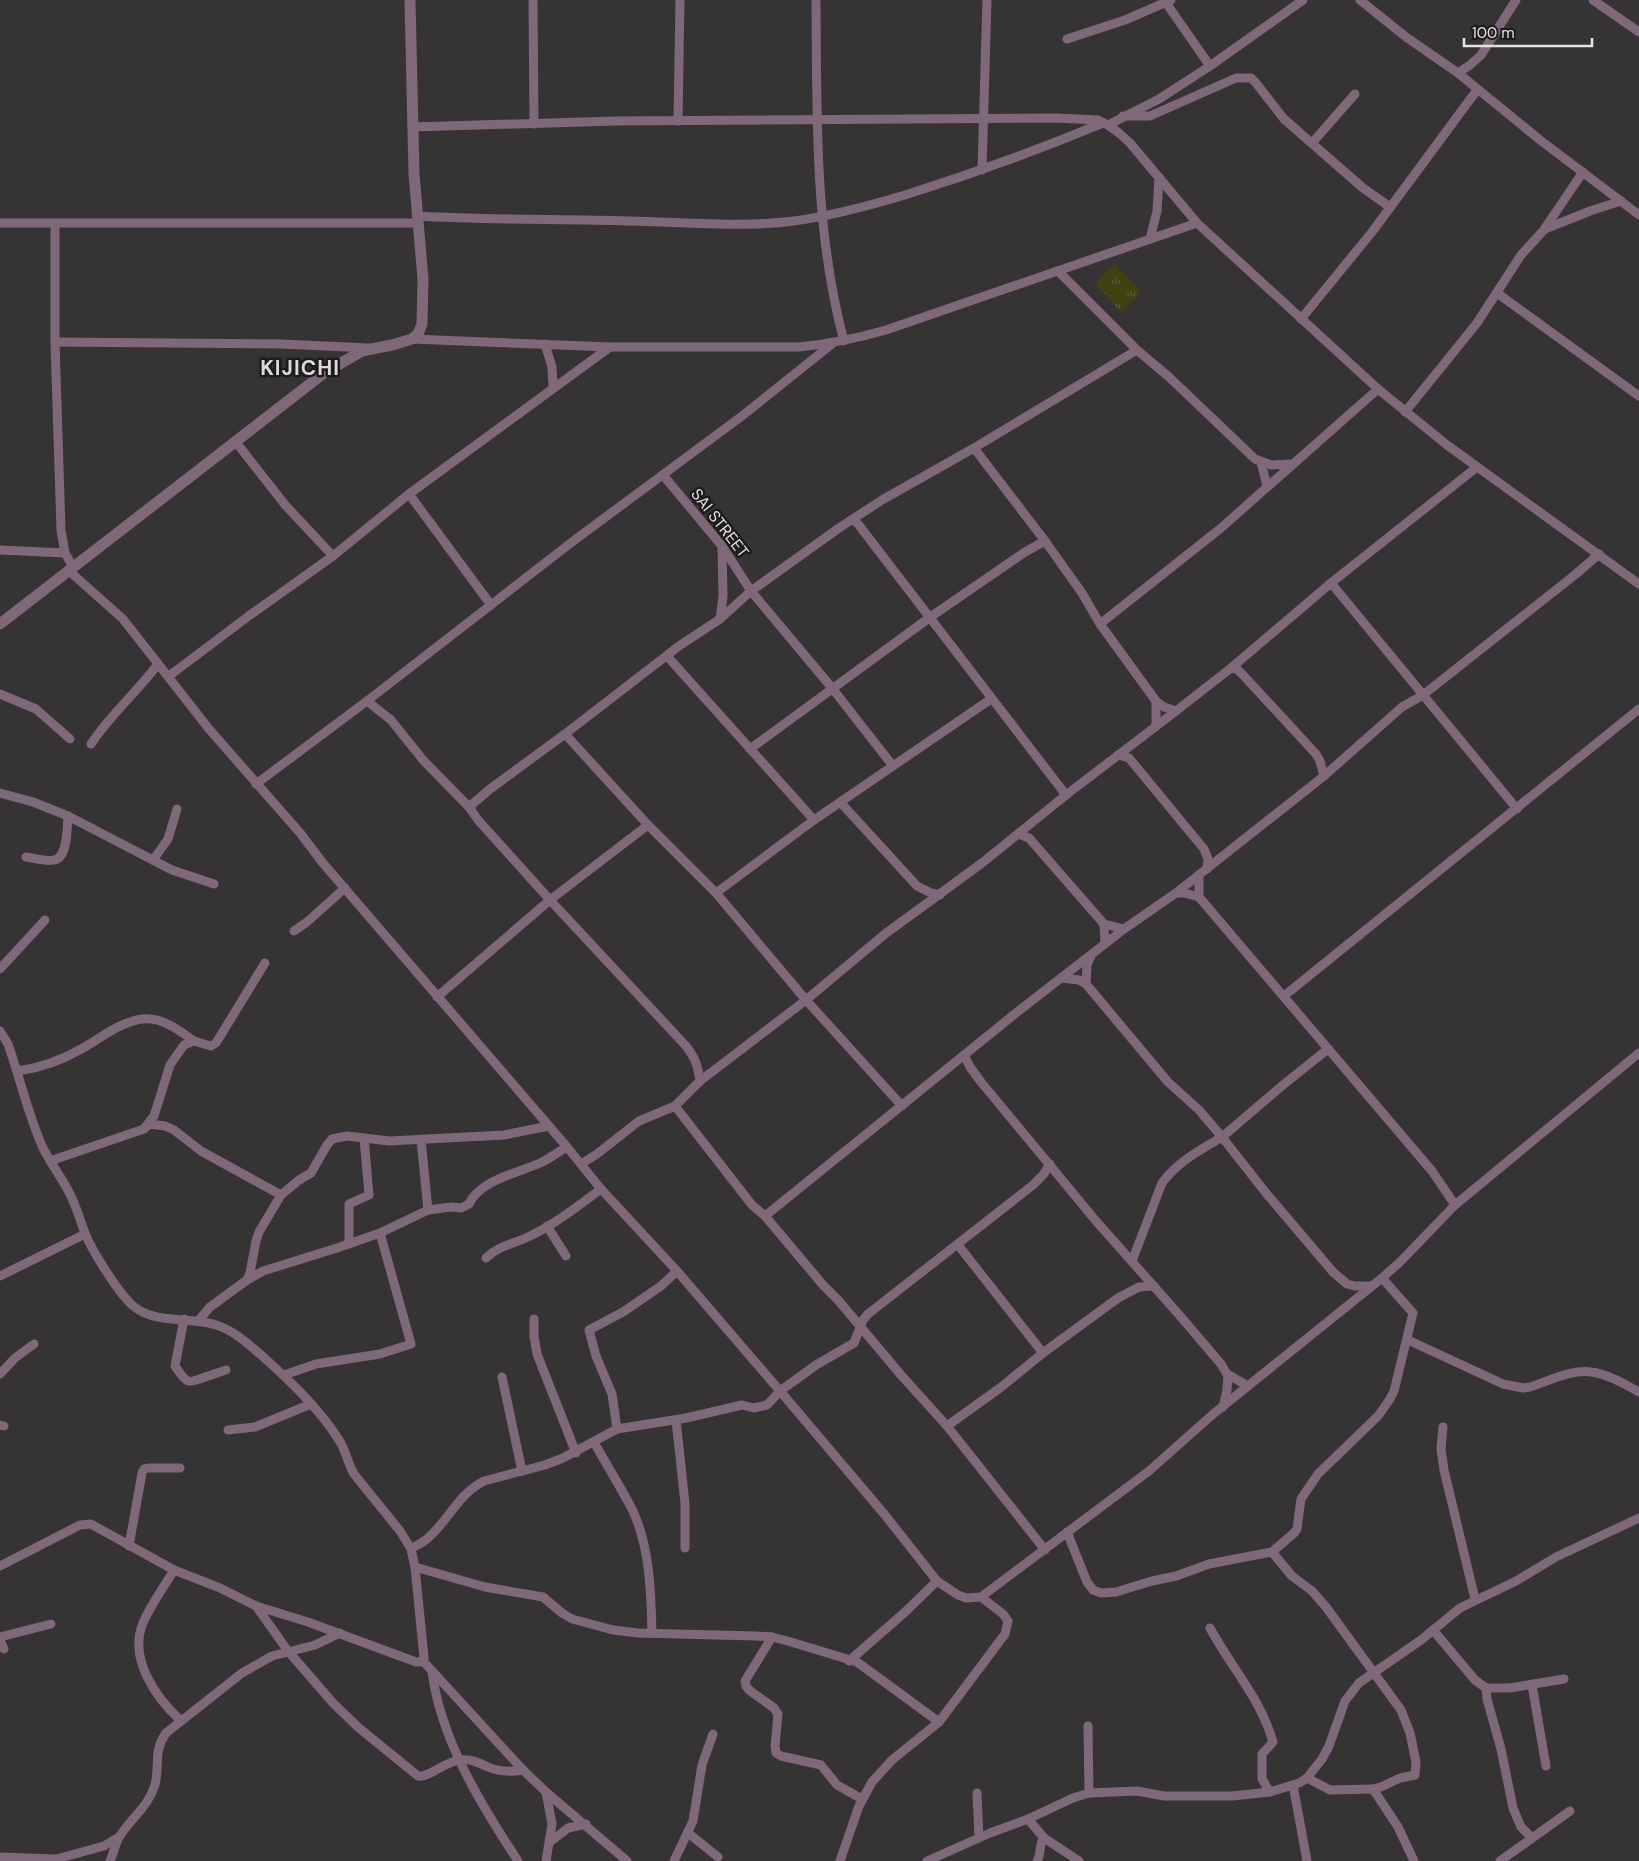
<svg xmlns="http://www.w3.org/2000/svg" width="1639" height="1861" viewBox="0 0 1639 1861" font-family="'DM Sans',sans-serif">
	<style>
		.grass { fill: url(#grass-tufts) }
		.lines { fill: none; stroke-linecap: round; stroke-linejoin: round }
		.minor { stroke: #80687b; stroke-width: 9 }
		.tertiary { stroke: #80687b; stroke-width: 11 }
		.labels { text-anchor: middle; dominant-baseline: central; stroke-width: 5; stroke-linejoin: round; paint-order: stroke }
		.street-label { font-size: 16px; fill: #e5e3e4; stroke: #1d1b1c }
		.district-label { font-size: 21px; font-weight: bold; letter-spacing: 1px; fill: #dbd7da; stroke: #1d1b1c }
	</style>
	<defs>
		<pattern id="grass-tufts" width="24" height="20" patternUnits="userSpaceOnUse" patternTransform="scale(1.25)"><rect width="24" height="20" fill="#414211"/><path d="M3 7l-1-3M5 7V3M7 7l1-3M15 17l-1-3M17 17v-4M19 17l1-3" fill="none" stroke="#5c5d34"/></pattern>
	</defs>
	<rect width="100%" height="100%" fill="#363335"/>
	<path class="grass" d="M1115,264L1141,293L1121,312L1095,283Z"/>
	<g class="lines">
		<g class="minor">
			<path d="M533,0L534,124"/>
			<path d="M816,0C817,114 814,230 844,341"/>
			<path d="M1164,0L1210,66"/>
			<path d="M1360,0L1406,37L1458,73L1540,140L1639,215"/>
			<path d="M1593,0L1639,32"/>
			<path d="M1067,39L1125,20L1171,0"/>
			<path d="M1458,73L1470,65L1481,55L1516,0"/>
			<path d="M1123,116H1150L1236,78H1251L1256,83L1284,119L1363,188L1390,207"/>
			<path d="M678,121L680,0"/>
			<path d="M1108,125L1159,99L1210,66L1303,0"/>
			<path d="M412,127L616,121L1056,118L1098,120L1108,125L1119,133L1130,143L1197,223L1378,389L1447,445L1639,584"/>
			<path d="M1312,143L1355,94"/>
			<path d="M982,170L987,0"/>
			<path d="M417,216C487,220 558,219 628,221C684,222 739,228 794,221C832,216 868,206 905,195C972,174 1038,150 1103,123"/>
			<path d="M0,223H417"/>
			<path d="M55,224V342L61,530L65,553L73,567"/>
			<path d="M1545,229L1590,211L1621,201"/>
			<path d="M1150,239L1157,211L1159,177"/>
			<path d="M1058,271L1137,350L1169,377L1255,459L1271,465L1291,464"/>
			<path d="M1497,293L1639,396"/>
			<path d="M1301,319L1372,232L1477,90"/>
			<path d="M412,339L610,347H799C829,344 858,338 886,330L1197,223"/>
			<path d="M55,342L281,344L369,348"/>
			<path d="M545,344L552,367L553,387"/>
			<path d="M1405,412L1477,323L1521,255L1543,231L1583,172"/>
			<path d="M235,441L286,506L333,556"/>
			<path d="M974,448L1045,541L1082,593L1100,624L1156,701L1164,707L1176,711"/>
			<path d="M1261,462L1267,486"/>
			<path d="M663,475L722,546L751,591L832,688L893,766"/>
			<path d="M409,494L491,605"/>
			<path d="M853,520L858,524L1066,795"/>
			<path d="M0,550L65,553"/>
			<path d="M68,570L123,619L209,729L301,834L322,862L567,1147L601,1189L677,1271L780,1391L885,1515L937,1581L958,1595L966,1598L981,1597L1149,1471L1212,1415L1382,1278L1400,1262L1455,1205L1639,1053"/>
			<path d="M1331,583L1517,809"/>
			<path d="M720,619L723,596L722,547"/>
			<path d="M1100,624L1221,528L1378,389"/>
			<path d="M667,656L814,820"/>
			<path d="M1231,668L1237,669L1243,675L1316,754L1320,761L1324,776"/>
			<path d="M169,676L250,615L333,556L409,494L610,347"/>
			<path d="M0,694L36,709L70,739"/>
			<path d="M367,701L391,720L423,760L469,807L478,820L550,900L685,1045C695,1057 698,1066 700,1081"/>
			<path d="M1156,726V701"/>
			<path d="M565,734L648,825L716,893L806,1000L902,1106"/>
			<path d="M91,744C110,715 137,692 158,664"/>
			<path d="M750,749L929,618L1025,552L1045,541"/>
			<path d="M1118,755L1129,758L1204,849L1208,859L1207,869"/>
			<path d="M256,784L367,701L572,542L742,416L832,344"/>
			<path d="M0,793L33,802L68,816L172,870L214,884"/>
			<path d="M841,803L917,886L931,893L940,895"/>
			<path d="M469,807L490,789L565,734L679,646L720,619L751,591L839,528L882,500L974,448L1137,350"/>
			<path d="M1019,834L1029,838L1104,924L1124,929"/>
			<path d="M26,857C34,858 46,862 54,860C68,858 67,827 68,816"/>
			<path d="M153,860L168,839L177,809"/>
			<path d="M1199,875V897"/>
			<path d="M716,893L814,820L991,699"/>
			<path d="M1176,893L1324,776L1402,707L1423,695L1576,574L1599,554"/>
			<path d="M1104,924L1105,944"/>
			<path d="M294,931L307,922L345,888"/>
			<path d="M0,969L45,920"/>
			<path d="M1062,978L1079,980L1086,984L1168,1082L1199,1110L1222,1137C1200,1150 1177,1162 1162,1183L1132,1261"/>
			<path d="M1086,984L1087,965L1091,956"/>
			<path d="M1284,996L1639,709"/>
			<path d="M437,997L550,900L648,825"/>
			<path d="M0,1031L8,1044C20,1078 28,1115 43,1148C51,1164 62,1178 70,1194C76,1206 80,1220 85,1233C92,1251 118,1292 132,1305C154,1325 190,1316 216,1325C233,1330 247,1343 260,1354C289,1380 318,1407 339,1440C346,1451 348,1464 354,1474L400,1531L411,1549L415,1567L424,1658L421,1662H416L308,1622L256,1606L220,1588L174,1570L91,1524L80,1525L0,1566"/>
			<path d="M1328,1049L1283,1085L1222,1137L1266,1193L1333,1272L1347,1284L1355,1286H1371"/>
			<path d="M964,1055L970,1067L981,1082L1096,1221L1181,1317L1221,1364L1228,1376L1227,1390L1223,1407"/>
			<path d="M18,1071C40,1068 64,1059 83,1048C101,1038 120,1022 142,1019C162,1017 179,1030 194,1041"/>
			<path d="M675,1106L752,1205L765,1216L823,1285L838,1300L901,1375L947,1426L1045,1550"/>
			<path d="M146,1126L154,1116L170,1065L184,1045L194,1041L211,1046L216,1043L265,963"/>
			<path d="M421,1140L428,1210"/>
			<path d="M50,1161L144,1129L149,1124L165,1126L174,1130L201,1151L281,1195"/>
			<path d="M581,1164L597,1154L639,1121L675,1106L700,1081L806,1000L885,934L982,863L1066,795L1176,711L1231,668L1331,583L1477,467"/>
			<path d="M765,1216L1016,1013L1124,929L1176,893H1184L1199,897L1432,1171L1455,1205"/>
			<path d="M547,1226L566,1256"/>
			<path d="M349,1244V1204L369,1195L364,1138"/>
			<path d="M958,1245L1043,1353"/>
			<path d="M486,1258C498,1246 513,1244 528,1237C554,1225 578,1206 601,1189"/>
			<path d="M0,1276L85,1234"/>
			<path d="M247,1280L250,1273L256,1241L259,1232L281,1195L299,1180L311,1173L327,1145L332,1139L347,1136L389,1141L504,1135L549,1126"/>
			<path d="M184,1319L175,1366C178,1370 183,1379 188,1381C191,1383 219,1372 226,1370"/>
			<path d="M534,1319V1336L537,1354L576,1453"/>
			<path d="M199,1320L210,1307L247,1280L263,1271L337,1248L380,1233L428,1210L451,1207L461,1208L469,1204C480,1180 518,1173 540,1163C549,1159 558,1152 567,1147"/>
			<path d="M1408,1340L1503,1384L1523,1388L1530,1387C1549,1381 1571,1369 1591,1372C1608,1374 1624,1384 1639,1392"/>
			<path d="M0,1374L15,1358L34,1344"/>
			<path d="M1227,1374L1248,1386"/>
			<path d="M284,1375L316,1364L380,1354L411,1344L380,1233"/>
			<path d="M502,1377L522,1471"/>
			<path d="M676,1420L685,1503V1548"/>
			<path d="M0,1425L4,1426"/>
			<path d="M947,1426L1000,1388L1043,1353L1118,1298L1139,1287L1154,1286"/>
			<path d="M1443,1427L1441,1449L1444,1470L1475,1599"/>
			<path d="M617,1429L612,1394L596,1356L589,1330L623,1312L661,1286L677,1271"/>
			<path d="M228,1430L255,1427L311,1404"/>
			<path d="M594,1442C606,1464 620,1486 632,1509C650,1546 651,1593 652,1633"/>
			<path d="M1067,1532L1087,1582L1093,1590L1101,1593L1116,1592L1152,1581L1176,1576L1209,1564L1272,1552L1294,1533L1297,1529L1301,1499L1318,1474L1378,1416L1390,1399L1394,1391L1413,1313L1382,1278"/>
			<path d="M129,1546L142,1473L144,1469L148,1468H180"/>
			<path d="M411,1549C417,1545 424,1542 428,1538C449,1520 457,1495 484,1481L545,1465L563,1458L617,1429L686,1418L742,1405L754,1408L767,1405L780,1391L816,1365L854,1343L863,1320L868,1314L1033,1185L1043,1175L1050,1164"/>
			<path d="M1272,1552L1292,1576L1312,1591L1326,1607L1401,1710L1410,1733L1416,1762L1415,1775L1400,1778L1381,1787L1373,1789L1330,1790L1307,1778"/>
			<path d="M415,1567L485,1587L543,1597L562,1613L572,1619L613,1630L638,1633L756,1636L772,1637L791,1642L857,1662L939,1722"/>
			<path d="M174,1570C164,1587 151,1604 143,1623C128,1658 156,1698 181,1721"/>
			<path d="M256,1606L288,1651L333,1703L359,1728L418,1776C429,1778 447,1760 461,1760C472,1759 479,1763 488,1767C499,1772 511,1772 523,1770"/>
			<path d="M1210,1628C1231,1667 1261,1699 1273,1742L1262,1754V1779L1270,1792"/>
			<path d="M1433,1630L1475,1680L1486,1688L1487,1699L1501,1749L1513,1808L1521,1827L1531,1837"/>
			<path d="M0,1637L51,1624"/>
			<path d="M772,1637L745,1681L746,1686L749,1690L774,1708L778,1714L775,1746L776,1753L781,1756L821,1765L837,1785L862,1799"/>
			<path d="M0,1640L4,1649"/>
			<path d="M423,1661L523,1770L546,1792L627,1861"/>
			<path d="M849,1661L904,1613L937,1581"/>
			<path d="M432,1671C440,1738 481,1805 518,1861"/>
			<path d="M1532,1685L1546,1766"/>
			<path d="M1486,1688H1510L1564,1679"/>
			<path d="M1088,1726L1089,1793"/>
			<path d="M1293,1785L1307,1861"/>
			<path d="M1373,1789L1398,1827L1414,1861"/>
			<path d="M977,1793L979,1838"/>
			<path d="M1028,1819L1044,1838L1079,1861"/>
			<path d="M688,1833L718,1857"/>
			<path d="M550,1842L568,1828L586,1824"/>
			<path d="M0,1857L56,1859L104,1846L119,1837"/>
			<path d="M110,1861C114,1853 115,1843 120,1836C132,1817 148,1807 155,1785C160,1765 153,1751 166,1733L242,1673L272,1656L315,1645L340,1633"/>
			<path d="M546,1861L552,1824L546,1792"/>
			<path d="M674,1861L693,1821L702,1765L713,1734"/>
			<path d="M840,1861L859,1806L872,1782L892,1760L939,1722L1005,1634L1008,1621L1003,1614L981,1597"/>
			<path d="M927,1861L990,1833L1028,1819L1073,1798L1089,1793L1137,1791L1164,1796H1232L1270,1792L1299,1783L1307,1778L1322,1759L1329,1746L1345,1701L1359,1683L1421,1640L1460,1608L1516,1581L1556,1557L1639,1518"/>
			<path d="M1037,1861C1042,1854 1038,1845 1044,1838"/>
			<path d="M1500,1861L1570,1811"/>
		</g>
		<path class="tertiary" d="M0,624L324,373L362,351L392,345L412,339L418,334L422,324L423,279L414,174L410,0"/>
	</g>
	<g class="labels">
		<g class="street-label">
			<text transform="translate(720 523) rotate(52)">SAI STREET</text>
		</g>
		<g class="district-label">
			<text x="300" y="368">KIJICHI</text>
		</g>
	</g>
	<path d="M1464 38v8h128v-8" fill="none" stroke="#e5e3e4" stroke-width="2.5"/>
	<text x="1472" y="38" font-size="15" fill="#e5e3e4" stroke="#1d1b1c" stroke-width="4" paint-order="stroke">100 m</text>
</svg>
